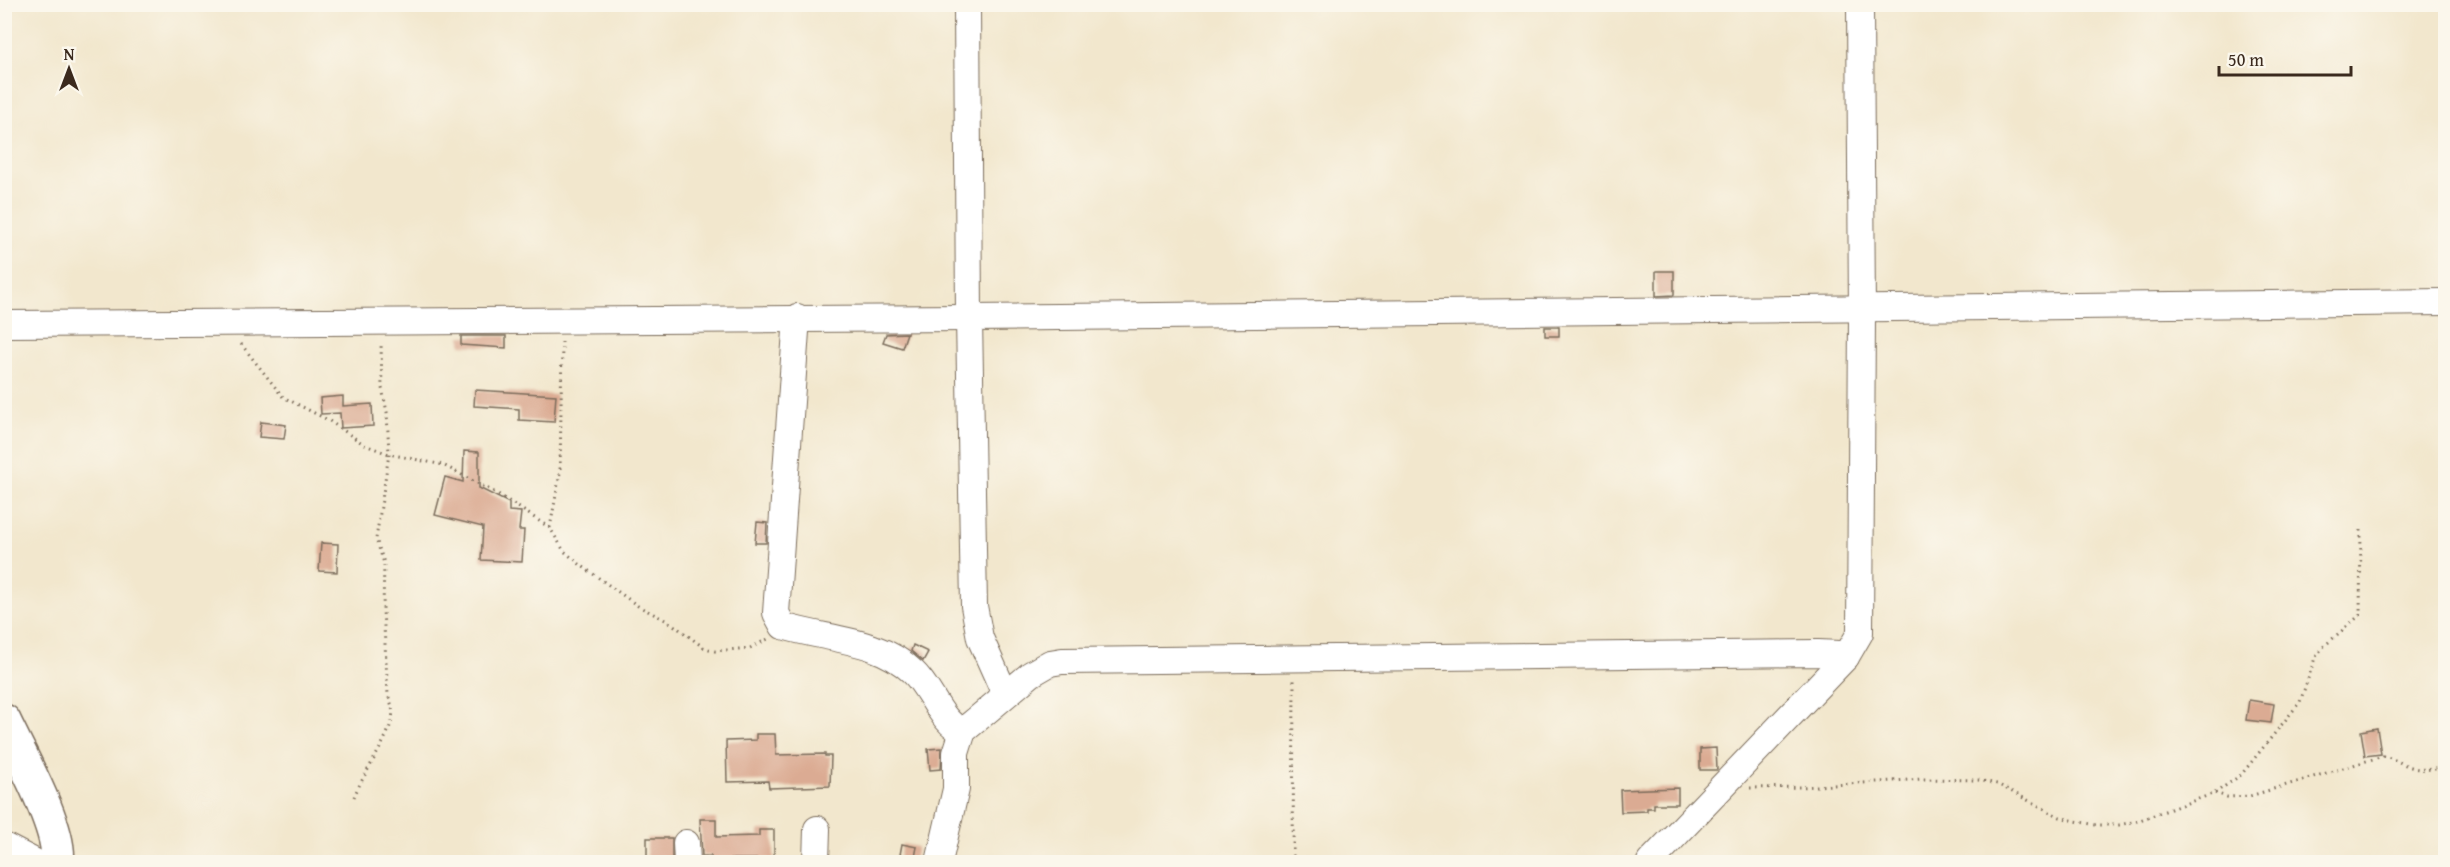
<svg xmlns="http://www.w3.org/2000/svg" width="2450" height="867" viewBox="0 0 2450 867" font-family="'Gentium Book Plus',serif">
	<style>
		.building { fill: #dbab93 }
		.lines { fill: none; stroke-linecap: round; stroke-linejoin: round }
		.minor-casing { stroke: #7b6c5b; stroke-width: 28 }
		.major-casing { stroke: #7b6c5b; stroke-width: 36 }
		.path { stroke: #7b6c5b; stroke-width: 3; stroke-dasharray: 1.5 4.5; stroke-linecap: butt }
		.minor { stroke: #fff; stroke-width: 26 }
		.major { stroke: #fff; stroke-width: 33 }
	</style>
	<rect width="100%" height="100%" fill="#fbf7ec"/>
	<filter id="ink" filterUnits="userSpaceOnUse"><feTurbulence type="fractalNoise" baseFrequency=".0167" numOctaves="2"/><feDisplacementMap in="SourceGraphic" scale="12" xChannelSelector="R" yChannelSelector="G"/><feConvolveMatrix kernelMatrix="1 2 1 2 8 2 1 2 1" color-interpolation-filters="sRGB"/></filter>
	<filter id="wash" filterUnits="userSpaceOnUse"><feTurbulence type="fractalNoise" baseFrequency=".008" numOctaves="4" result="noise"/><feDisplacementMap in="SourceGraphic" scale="24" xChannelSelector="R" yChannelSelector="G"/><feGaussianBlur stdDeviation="1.35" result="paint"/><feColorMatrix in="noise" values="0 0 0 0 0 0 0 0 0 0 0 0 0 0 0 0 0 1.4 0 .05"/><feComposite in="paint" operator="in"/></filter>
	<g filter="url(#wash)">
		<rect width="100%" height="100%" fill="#f2e7cd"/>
		<g id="blocks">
			<g class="building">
				<path d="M1656,271H1674V295L1656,296Z"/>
				<rect x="1545" y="327" width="14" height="9"/>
				<path d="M907,333L902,348L883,342L886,334Z"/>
				<path d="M461,336H506V348L461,345Z"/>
				<path d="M475,390L556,395L554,422L519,420V409L474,406Z"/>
				<path d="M343,396V406L372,404L373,426L341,428L340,413L321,414L320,398Z"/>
				<path d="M261,422L286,425L284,439L259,437Z"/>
				<path d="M464,451L479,452V488L509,503V511L521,512L519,530H524L522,562L481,560L483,527L435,515L445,477L463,482Z"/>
				<path d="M757,522L767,523L766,543H755Z"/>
				<path d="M321,543L338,544L337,572L319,571Z"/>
				<path d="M913,645L928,652L923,661L911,651Z"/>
				<path d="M2249,700L2274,704L2271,723L2246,720Z"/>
				<path d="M2377,728L2381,754L2365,756L2361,731Z"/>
				<path d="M756,734H775L776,755L825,754V756H831L830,786L769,788L768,781L727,782L726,741L756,740Z"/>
				<path d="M942,748L941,769L930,770L928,749Z"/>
				<path d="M1716,748L1717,770H1700V749Z"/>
				<path d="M1678,788V804H1654V808H1647V811L1621,812L1620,790Z"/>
				<path d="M700,819H716V837L759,836V830H774V859H711V856H702Z"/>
				<rect x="647" y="838" width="25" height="21"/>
				<path d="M902,844L917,847L914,862L899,860Z"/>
			</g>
		</g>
	</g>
	<g filter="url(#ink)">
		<use href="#blocks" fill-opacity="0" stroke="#7b6c5b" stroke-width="1.5"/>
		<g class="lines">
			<g class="minor-casing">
				<g id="minor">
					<path d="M967,4L969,318L974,606L980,638L1005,694"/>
					<path d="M797,317L776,613L783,626C827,640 878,638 913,672C931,688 941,724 963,731"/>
					<path d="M4,324L969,318L2446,302"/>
					<path d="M686,843L687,862"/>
					<path d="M4,846L35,862"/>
					<path d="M816,862L817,829"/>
					<path d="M939,862L956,789V753L963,731L1031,674L1050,663L1062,661L1818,653L1840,654L1846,657"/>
					<path d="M1650,862L1846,657L1860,633L1862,316L1860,4"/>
				</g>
			</g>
			<g class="major-casing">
				<path id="major" d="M4,721C19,753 63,831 57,862"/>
			</g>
			<g class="path">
				<path d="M241,344L283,397L328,420L365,445L389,454L443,465L498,494L550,528L564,551L582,566L638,606L671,623L703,647L715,651L750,648L768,639"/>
				<path d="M550,528L560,473L562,342"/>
				<path d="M1750,788L1802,787L1923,779L1978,780L1997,784L2060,817L2075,821L2096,825H2119L2137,821L2215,793L2241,775L2300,702L2315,658L2323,647L2360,615L2361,530"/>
				<path d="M2215,793L2227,797L2250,796L2383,756C2394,758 2401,764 2411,767C2422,771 2434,769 2446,768"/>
				<path d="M354,797C363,774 389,739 392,718C394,710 391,703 388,695L383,610L384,563L376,539L389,454L387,412L382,388L381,343"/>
				<path d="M1293,862L1294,680"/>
			</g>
			<use href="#minor" class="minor"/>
			<use href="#major" class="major"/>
		</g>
	</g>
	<rect width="2450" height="867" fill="none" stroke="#fbf7ec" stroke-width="24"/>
	<g transform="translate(69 69)" stroke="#fbf7ec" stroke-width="4.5" paint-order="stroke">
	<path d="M0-4.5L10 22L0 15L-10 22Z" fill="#3b2a1e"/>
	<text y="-9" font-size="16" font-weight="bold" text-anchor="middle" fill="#3b2a1e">N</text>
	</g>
	<path d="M2219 66v9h132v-9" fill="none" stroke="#3b2a1e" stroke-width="3"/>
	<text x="2228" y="66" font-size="18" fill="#3b2a1e" stroke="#fbf7ec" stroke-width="4.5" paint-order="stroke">50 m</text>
</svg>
